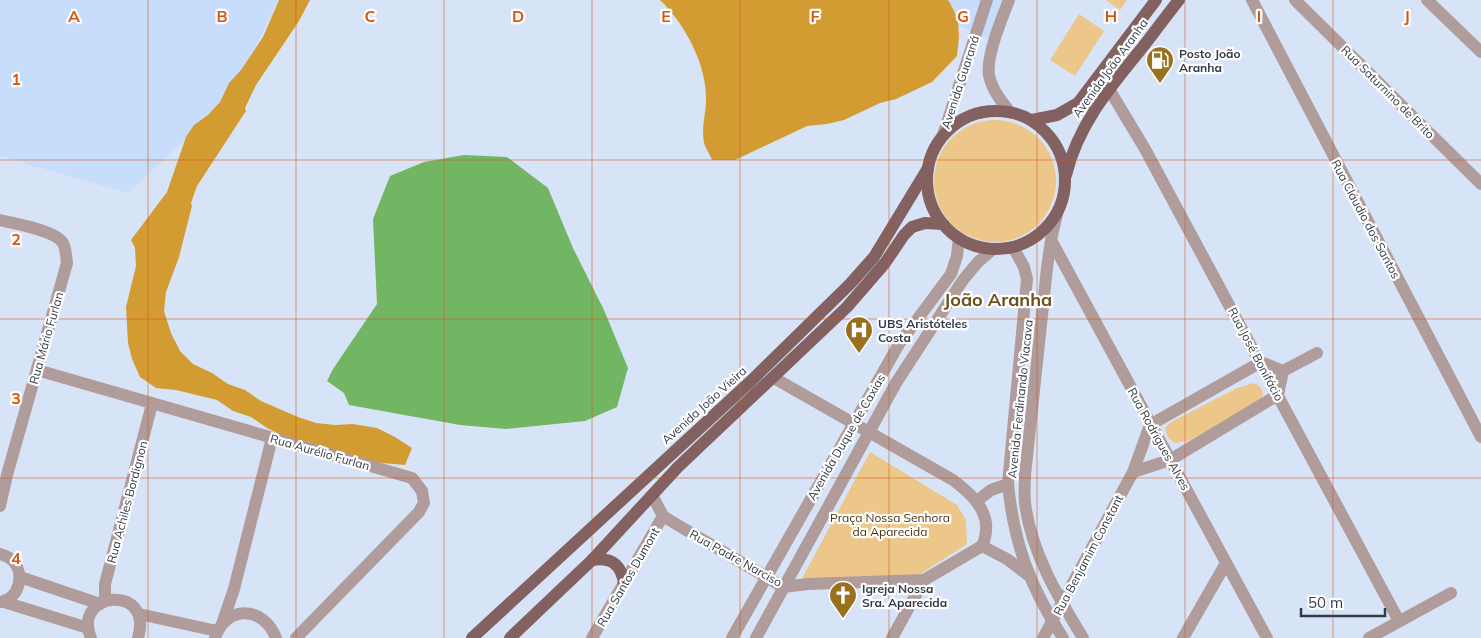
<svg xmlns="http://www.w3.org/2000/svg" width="1481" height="638" viewBox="0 0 1481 638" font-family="Mulish,sans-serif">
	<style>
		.built { fill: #c8dcfc }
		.green { fill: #edc789 }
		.forest { fill: #d29c32 }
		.water { fill: #72b664 }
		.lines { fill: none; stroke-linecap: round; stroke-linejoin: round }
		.minor { stroke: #af9c9b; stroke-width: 12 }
		.major { stroke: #836160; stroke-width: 12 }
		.grid { fill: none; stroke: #d65612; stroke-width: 1; stroke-opacity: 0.55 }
		.labels { text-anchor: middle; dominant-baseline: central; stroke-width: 4.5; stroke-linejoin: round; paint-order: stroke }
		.poi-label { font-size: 12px; font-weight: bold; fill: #333c49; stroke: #fff; text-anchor: start }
		.street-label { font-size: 12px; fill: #333c49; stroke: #fff }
		.park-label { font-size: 12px; fill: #4a3407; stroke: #fff }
		.district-label { font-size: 18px; font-weight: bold; fill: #6d5019; stroke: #fff }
		.grid-label { font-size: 16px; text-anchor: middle; font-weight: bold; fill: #d65612; stroke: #fff; stroke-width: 4.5; stroke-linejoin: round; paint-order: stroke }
	</style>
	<rect width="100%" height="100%" fill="#d7e4f8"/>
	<g class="built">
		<path d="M0,0H278L256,46L213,114L128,193L0,156Z"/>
		<path d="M897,0H1003L989,38Z"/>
	</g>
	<g class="green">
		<path d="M1106,0H1127L1120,10Z"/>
		<path d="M1079,14L1104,31L1075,76L1050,60Z"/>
		<circle cx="995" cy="181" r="61"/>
		<path d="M1253,383C1265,387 1266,397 1256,404L1188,441L1175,443L1168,438L1165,428L1171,422L1237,388Z"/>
		<path d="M870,452L957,505L966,520L967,544L919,575L800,582Z"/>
	</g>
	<g class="forest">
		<path d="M279,0H310L299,21L256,85L245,108L246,111L197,186L191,203L192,206L179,257L166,292L164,311L171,333L180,351L193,364L212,373L228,384L245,390L261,401L298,417L316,423L335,425L353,424L377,428L395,437L412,448L405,465L347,460L286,437L267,428L251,417L233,411L217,400L176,390L156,388L140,377L132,359L128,343L126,307L136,266L135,248L131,240L167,192L186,137L194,125L208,115L220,102L229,83L241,70L263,37Z"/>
		<path d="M660,0H947L949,1L958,19L959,37L957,56L932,82L896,99L880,103L844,120L827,124L807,126L735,160H712C710,154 705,148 704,142C701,129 706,113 706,100C707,65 685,24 660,0Z"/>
	</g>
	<path class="water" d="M464,155L507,157L548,188L573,248L604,310L628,368L617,407L585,421L506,429L460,425L349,405L344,393L327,381L333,369L377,304L373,219L390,176L424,162Z"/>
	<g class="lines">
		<g class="minor">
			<path d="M1009,0C1002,18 986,56 989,75C992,90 1001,101 1010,112"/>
			<path d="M1252,0L1481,437"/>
			<path d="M1295,0L1481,184"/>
			<path d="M1427,0L1481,52"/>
			<path d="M1109,89L1145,149L1399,621"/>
			<path d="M943,135L987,0"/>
			<path d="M1058,210L1051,240L1047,268L1025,475C1025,484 1024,494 1025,503C1031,552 1058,597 1083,638"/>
			<path d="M0,220C15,224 55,230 63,243C66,249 66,256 67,263L7,475L0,506"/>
			<path d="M1051,240L1267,638"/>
			<path d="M1013,247L1024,267L1027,279L1008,484C1014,544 1030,587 1063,638"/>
			<path d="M37,370L412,478L422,491L424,503L419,512L296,638"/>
			<path d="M774,378L953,480C976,497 995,517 982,546"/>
			<path d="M1133,472L1170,460L1278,395L1283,371L1317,353"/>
			<path d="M652,495L663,516L676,524L783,587L808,584L924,580L982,546"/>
			<path d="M977,501L991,490L1008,484"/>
			<path d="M982,546L1007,559L1028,575"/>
			<path d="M0,554C3,555 8,557 11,559C26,572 20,599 0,602"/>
			<path d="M20,577L100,604"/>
			<path d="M105,601V584L152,404"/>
			<path d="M4,602L88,628"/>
			<path d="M139,614L217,631"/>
			<path d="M222,624L234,589L272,438"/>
			<path d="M91,638C71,592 154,582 138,638"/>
			<path d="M215,638C226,604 264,606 276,638"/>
			<path d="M592,638L663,516"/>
			<path d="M732,638L899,344L951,274L957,256L959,238"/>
			<path d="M756,638L896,383L963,280L978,262L993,249"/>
			<path d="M892,638L924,580"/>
			<path d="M1043,638L1133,472L1150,425L1261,362L1283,371"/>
			<path d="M1183,638L1226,563"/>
			<path d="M1369,638L1451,593"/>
		</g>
		<g class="major">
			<circle cx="996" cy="180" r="69"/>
			<path d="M1032,120L1057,115L1078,103L1156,0"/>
			<path d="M1066,175C1078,125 1110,87 1142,48C1154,33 1166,16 1179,0"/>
			<path d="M592,560C611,557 621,564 624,583"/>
			<path d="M472,638L751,381L850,284L874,257L928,168"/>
			<path d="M510,638L592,560L678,467L847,307L885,263L904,235L912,227L925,223L943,224"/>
		</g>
	</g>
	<path class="grid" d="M148,0V638M296,0V638M444,0V638M592,0V638M740,0V638M889,0V638M1037,0V638M1185,0V638M1333,0V638M0,160H1481M0,319H1481M0,478H1481"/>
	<defs>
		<g id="fuel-pin" transform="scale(1.4375)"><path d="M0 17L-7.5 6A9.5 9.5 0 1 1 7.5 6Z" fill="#99701d" stroke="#fff"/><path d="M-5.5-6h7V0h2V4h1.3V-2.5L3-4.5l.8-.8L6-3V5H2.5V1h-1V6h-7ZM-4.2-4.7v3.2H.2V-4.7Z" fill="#fff"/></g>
		<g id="hospital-pin" transform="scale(1.4375)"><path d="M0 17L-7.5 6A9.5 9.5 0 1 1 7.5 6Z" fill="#99701d" stroke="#fff"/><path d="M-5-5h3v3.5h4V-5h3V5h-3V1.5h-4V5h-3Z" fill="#fff"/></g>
		<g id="church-pin" transform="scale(1.4375)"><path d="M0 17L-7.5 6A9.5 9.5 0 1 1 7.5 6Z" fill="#99701d" stroke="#fff"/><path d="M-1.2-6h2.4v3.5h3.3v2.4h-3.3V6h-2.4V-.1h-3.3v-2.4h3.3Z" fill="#fff"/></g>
	</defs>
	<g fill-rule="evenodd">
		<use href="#fuel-pin" x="1160" y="60"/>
		<use href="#hospital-pin" x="859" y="330"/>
		<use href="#church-pin" x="843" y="595"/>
	</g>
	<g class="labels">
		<g class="poi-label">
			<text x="1179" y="53">Posto João<tspan x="1179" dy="14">Aranha</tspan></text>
			<text x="878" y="323">UBS Aristóteles<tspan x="878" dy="14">Costa</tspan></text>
			<text x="862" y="588">Igreja Nossa<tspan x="862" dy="14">Sra. Aparecida</tspan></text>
		</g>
		<g class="street-label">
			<text transform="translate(1110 68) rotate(-54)">Avenida João Aranha</text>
			<text transform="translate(960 82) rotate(-72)">Avenida Guaraná</text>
			<text transform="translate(1388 92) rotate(45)">Rua Saturnino de Brito</text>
			<text transform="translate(1366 219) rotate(62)">Rua Cláudio dos Santos</text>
			<text transform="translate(46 338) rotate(-74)">Rua Mário Furlan</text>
			<text transform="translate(1256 354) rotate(62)">Rua José Bonifácio</text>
			<text transform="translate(1020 399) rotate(-84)">Avenida Ferdinando Viacava</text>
			<text transform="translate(704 405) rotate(-42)">Avenida João Vieira</text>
			<text transform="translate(846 437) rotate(-60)">Avenida Duque de Caxias</text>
			<text transform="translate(1159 439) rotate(61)">Rua Rodrigues Alves</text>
			<text transform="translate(320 452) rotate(16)">Rua Aurélio Furlan</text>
			<text transform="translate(127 502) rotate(-75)">Rua Achiles Bordignon</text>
			<text transform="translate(1088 555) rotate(-62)">Rua Benjamim Constant</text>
			<text transform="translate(736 558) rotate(29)">Rua Padre Narciso</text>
			<text transform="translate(628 577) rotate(-60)">Rua Santos Dumont</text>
		</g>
		<g class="park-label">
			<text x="890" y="517">Praça Nossa Senhora<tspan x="890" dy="14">da Aparecida</tspan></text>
		</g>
		<g class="district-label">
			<text x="998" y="299">João Aranha</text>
		</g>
	</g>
	<g class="grid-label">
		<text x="74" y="22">A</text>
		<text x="222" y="22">B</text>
		<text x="370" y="22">C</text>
		<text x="518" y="22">D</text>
		<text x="666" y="22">E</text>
		<text x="815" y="22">F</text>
		<text x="963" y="22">G</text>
		<text x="1111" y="22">H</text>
		<text x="1259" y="22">I</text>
		<text x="1407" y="22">J</text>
		<text x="16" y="85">1</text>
		<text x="16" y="245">2</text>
		<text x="16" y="404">3</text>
		<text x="16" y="564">4</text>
	</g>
	<path d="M1301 608v8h84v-8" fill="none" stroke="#333c49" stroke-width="2.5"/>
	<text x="1308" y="608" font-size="15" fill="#333c49" stroke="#ffffff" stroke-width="4" paint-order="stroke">50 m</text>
</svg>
